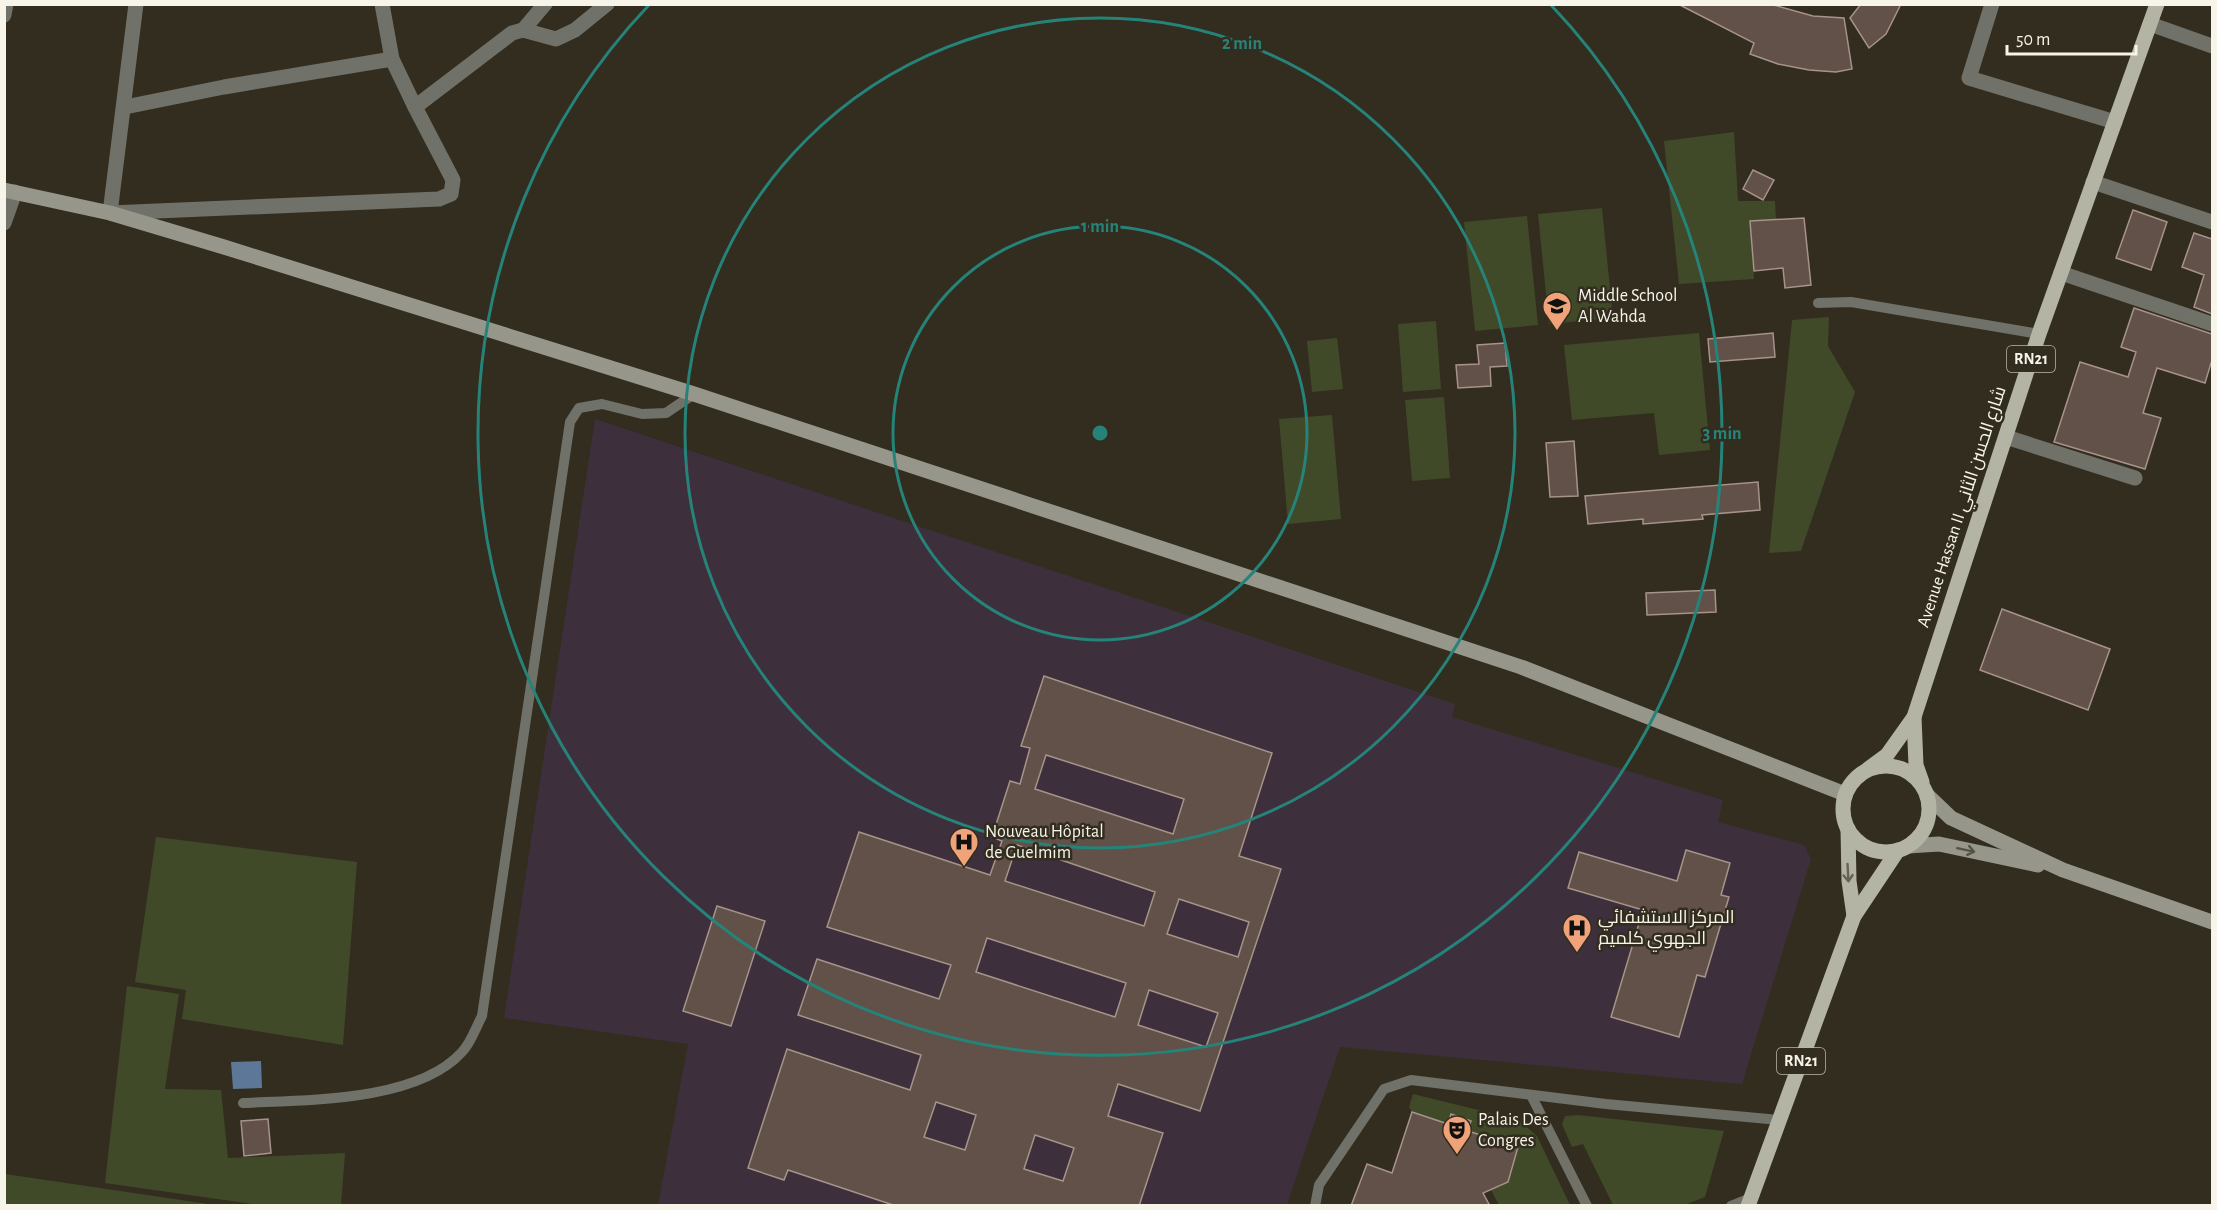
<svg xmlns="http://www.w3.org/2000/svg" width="2217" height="1210" viewBox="0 0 2217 1210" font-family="'Alegreya Sans',Cairo,sans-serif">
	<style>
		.medical { fill: #3e2f3c }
		.green { fill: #404a29 }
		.water { fill: #5d7799 }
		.building { fill: #625148; stroke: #a69389; stroke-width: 1.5; fill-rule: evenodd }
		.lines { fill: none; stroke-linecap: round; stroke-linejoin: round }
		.lane { stroke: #707169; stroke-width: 10 }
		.street { stroke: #707169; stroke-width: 15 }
		.secondary { stroke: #96978a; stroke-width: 15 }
		.primary { stroke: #b3b4a4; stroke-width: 15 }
		.oneway { stroke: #555244 }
		.oneway2 { stroke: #666354 }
		.ring { fill: none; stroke: #26837a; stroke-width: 3 }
		.labels { text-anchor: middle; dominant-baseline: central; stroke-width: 5; stroke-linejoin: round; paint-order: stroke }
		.shield { fill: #322d1e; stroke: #bcb8ad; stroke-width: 1.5 }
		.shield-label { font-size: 16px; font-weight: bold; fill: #f7f4ea }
		.poi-label { font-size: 18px; fill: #f7f4ea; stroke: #322d1e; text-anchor: start }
		.street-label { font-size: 18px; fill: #f7f4ea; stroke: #322d1e }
		.centre { fill: #26837a; stroke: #322d1e; stroke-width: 3 }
		.ring-label { font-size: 18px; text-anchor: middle; font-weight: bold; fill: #26837a; stroke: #322d1e; stroke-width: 5; stroke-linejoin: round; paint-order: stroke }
	</style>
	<rect width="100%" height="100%" fill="#322d1e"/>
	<path class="medical" d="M595,419L1455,704L1452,717L1723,800L1718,822L1804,845L1811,859L1742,1084L1340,1047L1287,1205H658L688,1044L504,1018Z"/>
	<g class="green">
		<path d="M1734,132L1738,201H1775L1776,220L1750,221L1754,279L1679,284L1664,141Z"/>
		<path d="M1602,208L1613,318L1549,324L1538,214Z"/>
		<path d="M1527,216L1538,325L1475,331L1464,222Z"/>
		<path d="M1829,317L1828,346L1855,392L1801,551L1769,553L1792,320Z"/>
		<path d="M1436,321L1441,389L1403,392L1398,324Z"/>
		<path d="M1699,333L1710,450L1659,455L1654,413L1572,420L1564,345Z"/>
		<path d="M1337,338L1343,389L1312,392L1307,341Z"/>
		<path d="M1444,397L1450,478L1412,481L1405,400Z"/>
		<path d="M1332,415L1341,519L1288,524L1279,419Z"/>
		<path d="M156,837L357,862L343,1045L182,1019L186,990L135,982Z"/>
		<path d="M127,986L179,994L165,1089L221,1090L228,1158L345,1153L341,1205H260L105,1183Z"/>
		<path d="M1413,1094L1519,1120L1537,1136L1570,1205H1499L1491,1190L1508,1182L1517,1147L1468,1131L1471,1121L1451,1115L1448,1124L1412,1112L1409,1107Z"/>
		<path d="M1578,1115L1724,1131L1705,1197L1684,1205H1613L1583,1144L1572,1147L1562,1124L1565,1116Z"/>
		<path d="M5,1174L215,1205H5Z"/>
	</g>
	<path class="water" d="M261,1061L262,1088L233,1089L231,1062Z"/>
	<g class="building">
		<path d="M1678,4H1770L1813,16L1844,18L1852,69L1836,72L1809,70L1778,64L1750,54L1754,43Z"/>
		<path d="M1861,4H1901L1886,34L1869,48L1850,18Z"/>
		<path d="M1753,170L1774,180L1763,200L1743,189Z"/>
		<path d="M2133,210L2167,222L2151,270L2116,258Z"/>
		<path d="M1804,218L1811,285L1785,288L1783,268L1754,271L1750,221Z"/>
		<path d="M2194,233L2212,239V314L2194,307L2204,275L2182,267Z"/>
		<path d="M2134,308L2212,334V360L2205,383L2157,368L2143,413L2161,418L2145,469L2054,442L2080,362L2128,377L2136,352L2121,347Z"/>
		<path d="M1773,333L1775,357L1710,362L1708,339Z"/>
		<path d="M1505,343L1507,366L1490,367L1491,386L1458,388L1456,365L1479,364L1477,345Z"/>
		<path d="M1574,441L1578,496L1550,497L1546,443Z"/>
		<path d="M1758,482L1760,510L1702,515L1703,519L1643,524V519L1588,524L1585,496Z"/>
		<path d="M1715,590L1716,612L1647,615L1646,593Z"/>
		<path d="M2002,609L2110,649L2088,710L1980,670Z"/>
		<path d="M1044,676L1272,753L1239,856L1281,869L1200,1111L1118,1084L1108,1116L1163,1133L1139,1206H896L788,1170L784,1180L748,1168L787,1049L910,1090L921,1055L798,1015L817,959L939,999L951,965L827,927L859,832L990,875L1002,841L992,837L1010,781L1020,784L1030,748L1021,746ZM1046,755L1184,799L1173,834L1035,789ZM1017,845L1155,892L1144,926L1005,881ZM1179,899L1249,922L1238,957L1167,934ZM987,938L1126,983L1115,1017L976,972ZM1149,990L1218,1013L1206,1047L1138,1025ZM936,1102L976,1115L965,1150L924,1137ZM1035,1135L1074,1148L1063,1181L1024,1169Z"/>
		<path d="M1686,850L1730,863L1721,895L1729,897L1705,977L1697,975L1679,1037L1611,1017L1643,910L1568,888L1579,852L1677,881Z"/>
		<path d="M717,906L765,921L731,1026L683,1011Z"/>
		<path d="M1412,1112L1448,1124L1451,1114L1471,1121L1468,1131L1518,1147L1508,1182L1483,1193L1490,1206H1351L1367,1164L1392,1173Z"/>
		<path d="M268,1119L271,1153L244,1156L241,1121Z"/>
	</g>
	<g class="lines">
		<g class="lane">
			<path d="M1818,303L1851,302L2039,334"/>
			<path d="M1531,1095L1587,1206"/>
			<path d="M243,1103C305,1100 417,1102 462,1052C471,1043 476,1027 482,1016L570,422L579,408L602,404L642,414L666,413L694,394"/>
			<path d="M1315,1206L1319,1185L1384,1089L1411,1080L1606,1104L1779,1120"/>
			<path d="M1731,1206L1751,1198"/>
		</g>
		<g class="street">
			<path d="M136,4L110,213L439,199L451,194L453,180L415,107L512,33L523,30L556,39L575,30L607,4"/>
			<path d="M382,4L392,59"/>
			<path d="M1992,4L1969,78L2115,122"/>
			<path d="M4,15L6,4"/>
			<path d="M2150,24L2212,46"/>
			<path d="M523,30L545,4"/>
			<path d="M125,107L224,87L392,59L415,107"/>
			<path d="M2093,182L2212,222"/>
			<path d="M4,223L15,192"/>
			<path d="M2061,273L2212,324"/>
			<path d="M2006,437L2135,478"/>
		</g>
		<g class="secondary">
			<path d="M4,190L110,213L224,247L694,394L1521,667L1845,794"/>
			<path d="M1927,795L1951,818L2063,870L2212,922"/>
			<path d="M1908,846L1939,844L2038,865"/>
		</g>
		<g class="primary">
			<path d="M1914,717L1916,765L1922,782"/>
			<circle cx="1886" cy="809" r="43"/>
			<path d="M1868,769L1887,755L1914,717L2039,334L2157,4"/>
			<path d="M1848,829L1849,881L1854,916"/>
			<path d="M1748,1206L1854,916L1898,850"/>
		</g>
	</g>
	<defs><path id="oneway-shaft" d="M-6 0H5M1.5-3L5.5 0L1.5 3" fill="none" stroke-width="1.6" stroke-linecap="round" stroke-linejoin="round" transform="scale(1.5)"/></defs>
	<use class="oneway" href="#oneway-shaft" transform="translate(1966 850) rotate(12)"/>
	<use class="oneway2" href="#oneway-shaft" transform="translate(1848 873) rotate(87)"/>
	<g class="ring">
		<circle cx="1100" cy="433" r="207"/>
		<circle cx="1100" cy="433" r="415"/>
		<path d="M1551 5A622 622 0 1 1 649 5"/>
	</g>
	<defs>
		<g id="university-pin" transform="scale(1.5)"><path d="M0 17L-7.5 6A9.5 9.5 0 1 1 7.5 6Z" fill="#f0a278" stroke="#322d1e"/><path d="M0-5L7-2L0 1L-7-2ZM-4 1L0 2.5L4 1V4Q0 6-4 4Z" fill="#111"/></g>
		<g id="hospital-pin" transform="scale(1.5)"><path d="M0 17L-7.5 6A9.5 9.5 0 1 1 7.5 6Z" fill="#f0a278" stroke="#322d1e"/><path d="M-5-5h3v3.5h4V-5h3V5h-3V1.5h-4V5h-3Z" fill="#111"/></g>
		<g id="theatre-pin" transform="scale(1.5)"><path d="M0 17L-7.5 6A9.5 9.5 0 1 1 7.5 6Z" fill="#f0a278" stroke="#322d1e"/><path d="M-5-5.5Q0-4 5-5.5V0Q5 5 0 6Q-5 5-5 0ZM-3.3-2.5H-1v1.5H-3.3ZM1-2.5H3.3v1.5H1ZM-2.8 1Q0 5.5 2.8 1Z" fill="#111"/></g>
	</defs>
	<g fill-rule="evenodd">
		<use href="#university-pin" x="1557" y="306"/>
		<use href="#hospital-pin" x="964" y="842"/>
		<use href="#hospital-pin" x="1577" y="928"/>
		<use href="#theatre-pin" x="1457" y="1130"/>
	</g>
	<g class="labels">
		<g class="shield">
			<rect x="2007" y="346" width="48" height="26" rx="4.5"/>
			<rect x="1777" y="1048" width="48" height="26" rx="4.5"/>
		</g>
		<g class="shield-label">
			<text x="2031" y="359">RN21</text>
			<text x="1801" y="1061">RN21</text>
		</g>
		<g class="poi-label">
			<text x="1578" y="296">Middle School<tspan x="1578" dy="21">Al Wahda</tspan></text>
			<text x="985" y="832">Nouveau Hôpital<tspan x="985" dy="21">de Guelmim</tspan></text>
			<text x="1598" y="918">المركز الاستشفائي<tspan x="1598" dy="21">الجهوي كلميم</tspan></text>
			<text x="1478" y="1120">Palais Des<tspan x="1478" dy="21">Congres</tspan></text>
		</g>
		<g class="street-label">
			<text transform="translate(1962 507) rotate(-72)">Avenue Hassan II شارع الحسن الثاني</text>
		</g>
	</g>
	<circle cx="1100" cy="433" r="9" class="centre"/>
	<g class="ring-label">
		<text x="1242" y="49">2 min</text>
		<text x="1100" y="232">1 min</text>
		<text x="1722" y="439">3 min</text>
	</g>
	<rect width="2217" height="1210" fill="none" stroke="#f7f4ea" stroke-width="12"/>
	<path d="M2007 45v9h129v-9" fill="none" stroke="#f7f4ea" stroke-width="3"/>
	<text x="2016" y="45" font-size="18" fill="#f7f4ea" stroke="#322d1e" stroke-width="4.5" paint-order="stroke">50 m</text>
</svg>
